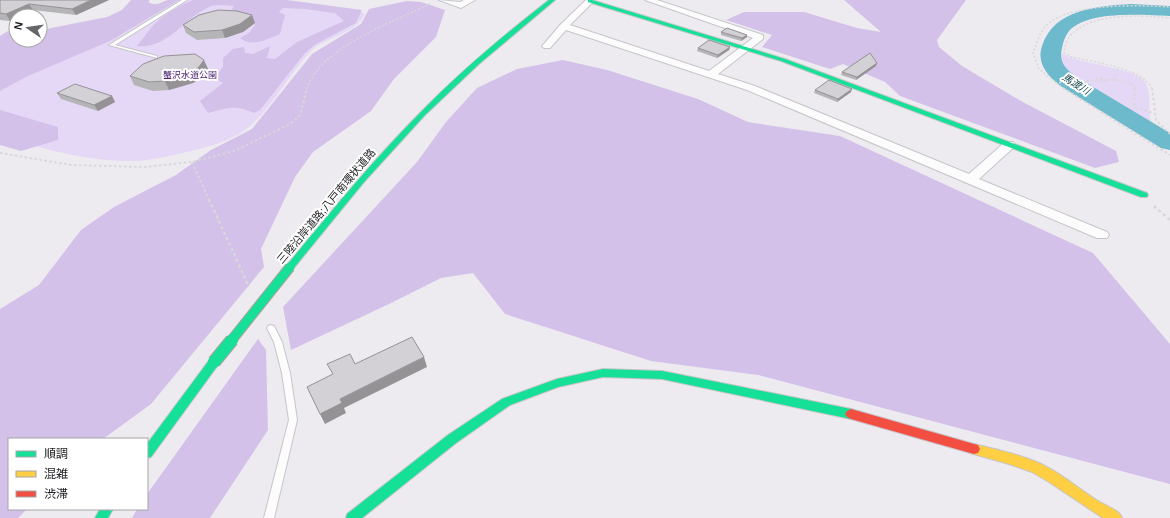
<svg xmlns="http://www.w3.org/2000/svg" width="1170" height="518" viewBox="0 0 1170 518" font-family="Arial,'Noto Sans JP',sans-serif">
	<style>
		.green { fill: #e5d8f6 }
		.forest { fill: #d3c1ea }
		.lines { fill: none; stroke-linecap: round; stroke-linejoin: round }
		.river { fill: #6cbacc; fill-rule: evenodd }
		.lane-casing { stroke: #c6c5c9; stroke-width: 2 }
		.street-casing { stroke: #c6c5c9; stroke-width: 2 }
		.fast-casing { stroke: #c6c5c9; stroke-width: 2 }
		.slow-casing { stroke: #c6c5c9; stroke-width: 2 }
		.jam-casing { stroke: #c6c5c9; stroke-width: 2 }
		.path-far2 { stroke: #d8d7d9; stroke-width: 1.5; stroke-dasharray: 2 2; stroke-linecap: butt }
		.path-far1 { stroke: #d8d7d9; stroke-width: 2; stroke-dasharray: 2.5 2.5; stroke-linecap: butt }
		.path { stroke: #d8d7d9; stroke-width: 2.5; stroke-dasharray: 3 3; stroke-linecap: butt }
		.lane { fill: #fcfcfd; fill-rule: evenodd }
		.street { fill: #fcfcfd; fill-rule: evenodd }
		.fast { fill: #16e098; fill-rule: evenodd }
		.slow { fill: #ffcf43; fill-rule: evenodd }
		.jam { fill: #f24e42; fill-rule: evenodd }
		.fast-bridge-far1-casing { stroke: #a9a19c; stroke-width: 11; stroke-linecap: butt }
		.fast-bridge-casing { stroke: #a9a19c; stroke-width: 14; stroke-linecap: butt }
		.fast-bridge-far1 { stroke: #16e098; stroke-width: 9 }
		.fast-bridge { stroke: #16e098; stroke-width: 12 }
		.wall { fill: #b5b4b7 }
		.shaded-wall { fill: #949295 }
		.building { fill: #d3d1d5; stroke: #949295 }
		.labels { text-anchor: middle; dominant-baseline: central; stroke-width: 4; stroke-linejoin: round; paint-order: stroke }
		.far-park-label { font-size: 9px; fill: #4d2273; stroke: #fff }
		.far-water-label { font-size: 10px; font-style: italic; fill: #0b3d48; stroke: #fff }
		.street-label { font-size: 11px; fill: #1e1d21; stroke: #fff }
	</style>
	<rect width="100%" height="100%" fill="#edebf0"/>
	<g class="green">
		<path d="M172,0H269L355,10L365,14C353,36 325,36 309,53C289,75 269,112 245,130C228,142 207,147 187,152C170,156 152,160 136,161C89,162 44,149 0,136V86Z"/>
		<path d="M1059,52C1079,65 1131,66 1144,81C1154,93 1146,112 1152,125H1145L1067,73L1060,65L1057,53Z"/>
	</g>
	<g class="forest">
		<path d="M131,0H150L148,2C157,7 160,2 168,0C171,0 175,0 179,0L110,41L28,76L0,91V36L8,31L16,30L14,34H16V40H40L41,30L107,17L122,10Z"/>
		<path d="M194,0H287L362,10L356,23L316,44L305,53L260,110L254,113C236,104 227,108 208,113L200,101L223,83L215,78L223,67V58L233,49L244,47L245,53L253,54L270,46L267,58L275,59L297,42L344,21L335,13L305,9L283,8L279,12L285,15L280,34C267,39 252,48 240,38L249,33L255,25L253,19L238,15L232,9L234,6C226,6 216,4 209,7C185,18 166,50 137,46C142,40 146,34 151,28C160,17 181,4 194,0Z"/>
		<path d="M844,0H966L937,40L939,47L962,66L1021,101L1116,151L1119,162L1095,168L900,96L885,82L843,64L830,69L762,47L772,35L726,20L744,12H804L857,28L881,32Z"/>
		<path d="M407,1L421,2L445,10L436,37L394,79L371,111L313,152L295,177L261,249L264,267L151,404L103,439H9V509H27L18,518H0V309L39,285L81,230L114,207L176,175L211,150L252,129L312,54L361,24L369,9Z"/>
		<path d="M563,60L607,70L698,99L748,122L840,136L1093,253L1170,344V484L758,375L651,361L505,314L473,273L441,278L389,304L291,350L283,307L417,162L446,122L477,88L517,69Z"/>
		<path d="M0,110L58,127V140L21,151L0,145Z"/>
		<path d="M258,339L266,350L268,430L210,518H132L137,509H147V494L155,483Z"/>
	</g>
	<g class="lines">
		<path class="river" d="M1131,4L1170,6V16C1144,15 1088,10 1069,31C1065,36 1063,42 1062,48C1058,63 1067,70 1078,78L1170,133V150L1161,148L1062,87C1049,77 1036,64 1042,46C1054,9 1097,6 1131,4Z"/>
		<g class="lane-casing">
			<g id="lane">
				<path d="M182,0H187L115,45L157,56V58L109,45Z"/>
				<path d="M271,325L274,326L282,342L290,373L297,420L274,518H264L289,420L282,373L274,342L267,328L268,326Z"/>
			</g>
		</g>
		<g class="street-casing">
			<g id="street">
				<path d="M439,0L460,2L464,0H475L461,8Z"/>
				<path d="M586,0L594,1L570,25L709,71L753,38L645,0H657L763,35V39L718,74L755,86L969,174L1005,142H1013L1015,145L1013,148L979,179L1107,232L1109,235L1107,238H1097L747,90L566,30L550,48H544L542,46L544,44L561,24Z"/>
			</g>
		</g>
		<g class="fast-casing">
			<g id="fast">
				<path d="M549,0H555L479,64L425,115L364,182L293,269H287L285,267L287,265C330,213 373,160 421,112C461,71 504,35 549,0Z"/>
				<path d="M588,0H592L785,59L1147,193L1148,195L1147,197H1141L781,61L588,2Z"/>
				<path d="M214,358L218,359L219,362L218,365L151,457L147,458V444L210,359Z"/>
				<path d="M603,369L662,371L851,409L855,411L857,414L855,417L851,419L662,379L603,377L558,387L510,405L456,443L362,518H346L347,514L448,435L502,399L557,379Z"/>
				<path d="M100,509H113L108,518H95Z"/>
			</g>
		</g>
		<g class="slow-casing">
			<path id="slow" d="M974,444C997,450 1020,454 1041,464C1062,474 1079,489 1098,501C1106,506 1119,510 1122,518H1103L1049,482L1032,472L1009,464L970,453L968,449L970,445Z"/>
		</g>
		<g class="jam-casing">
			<path id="jam" d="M851,409L974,444L978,445L980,449L978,453L974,454L851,419L847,417L845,414L847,411Z"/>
		</g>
		<g class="path-far2">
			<path d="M1101,78L1105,81L1097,79Z"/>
			<path d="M1114,79L1118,68"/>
			<path d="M1104,80H1121L1134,85L1135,89"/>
			<path d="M1055,83L1098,80"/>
			<path d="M307,89C318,48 396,21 432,3"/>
			<path d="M1064,89L1039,69L1033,53C1037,43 1040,30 1049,23C1074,3 1139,5 1170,7"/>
			<path d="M1152,89C1143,68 1093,62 1072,57L1064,53C1067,10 1141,15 1170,18"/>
		</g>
		<g class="path-far1">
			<path d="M1063,88L1170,155"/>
			<path d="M1135,88L1134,107L1153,113"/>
			<path d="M1152,88L1156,120L1170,134"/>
			<path d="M0,153L71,165L144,167L192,162L234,151L290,124L300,115L307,88"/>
			<path d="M192,162L209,200"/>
		</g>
		<g class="path">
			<path d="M209,199L249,287"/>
			<path d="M1154,206L1170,220"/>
		</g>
		<use href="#lane" class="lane"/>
		<use href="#street" class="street"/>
		<use href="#fast" class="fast"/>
		<use href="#slow" class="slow"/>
		<use href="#jam" class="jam"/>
		<g class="fast-bridge-far1-casing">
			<path id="fast-bridge-far1" d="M231,341L290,267"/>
		</g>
		<g class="fast-bridge-casing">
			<path id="fast-bridge" d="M214,362L232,340"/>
		</g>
		<use href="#fast-bridge-far1" class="fast-bridge-far1"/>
		<use href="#fast-bridge" class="fast-bridge"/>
	</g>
	<g class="wall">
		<path d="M0,0H109L76,15L33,10L20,16H16L10,21L0,20Z"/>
		<path d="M252,15L255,23L243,32L225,38L197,40L186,33L183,25Z"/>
		<path d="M721,32L747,35V37L741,41L721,35Z"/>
		<path d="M730,47L729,50L717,58L697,51L698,48Z"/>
		<path d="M877,63L876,66L856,80L841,75L842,72Z"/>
		<path d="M208,69L203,76L193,83L169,90L153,91L134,85L130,76Z"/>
		<path d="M815,90L851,92L837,102L814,93Z"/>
		<path d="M57,93L112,96L115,102L98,111L61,99Z"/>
	</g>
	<g class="shaded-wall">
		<path d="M91,0H109L76,15L72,9Z"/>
		<path d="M29,4L33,10L20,16H16V18L10,21L6,14Z"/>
		<path d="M252,15L255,23L243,32L225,38L222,30Z"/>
		<path d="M747,35V37L741,41L742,38Z"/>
		<path d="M730,47L729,50L717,58L718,55Z"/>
		<path d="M204,60L208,69L203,76L193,83L169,90L165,81Z"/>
		<path d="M877,63L876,66L856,80L857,77Z"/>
		<path d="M852,89L851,92L837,102L838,99Z"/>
		<path d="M112,96L115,102L98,111L94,105Z"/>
		<path d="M424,357L427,367L344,408L346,413L325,424L320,414L340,399Z"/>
	</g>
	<g class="building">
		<path d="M0,0H91L72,9L29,4L6,14L0,13Z"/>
		<path d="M218,10L237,11L252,15L240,24L222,30L194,32L183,25L199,15Z"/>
		<path d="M727,28L747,35L742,38L721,32Z"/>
		<path d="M709,40L730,47L718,55L698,48Z"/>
		<path d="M870,53L877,63L857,77L842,72Z"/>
		<path d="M195,54L204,60L199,67L189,74L165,81L149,82L130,76L143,64L164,56Z"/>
		<path d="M829,80L852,89L838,99L815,90Z"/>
		<path d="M75,84L112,96L94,105L57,93Z"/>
		<path d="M412,337L424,357L340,399L342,403L320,414L307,387L333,374L327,364L350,354L355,364Z"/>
	</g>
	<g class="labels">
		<g class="far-park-label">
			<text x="190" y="75">蟹沢水道公園</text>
		</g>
		<g class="far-water-label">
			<text transform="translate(1076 84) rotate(32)">馬渡川</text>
		</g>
		<g class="street-label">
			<text transform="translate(326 206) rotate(-50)">三陸沿岸道路;八戸南環状道路</text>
		</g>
	</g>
	<rect x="8" y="438" width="140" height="72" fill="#ffffff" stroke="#a5a5a6"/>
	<rect x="16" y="451" width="20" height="6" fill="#16e098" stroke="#a5a5a6"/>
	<text x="44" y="458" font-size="12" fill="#1e1d21">順調</text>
	<rect x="16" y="471" width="20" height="6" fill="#ffcf43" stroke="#a5a5a6"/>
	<text x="44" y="478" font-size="12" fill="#1e1d21">混雑</text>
	<rect x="16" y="491" width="20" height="6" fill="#f24e42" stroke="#a5a5a6"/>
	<text x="44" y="498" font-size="12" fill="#1e1d21">渋滞</text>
	<g transform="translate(28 28) rotate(283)"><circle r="19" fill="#ffffff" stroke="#a5a5a6"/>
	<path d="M0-3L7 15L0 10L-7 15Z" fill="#666569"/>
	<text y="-6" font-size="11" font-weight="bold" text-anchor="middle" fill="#1e1d21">N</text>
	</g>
</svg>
